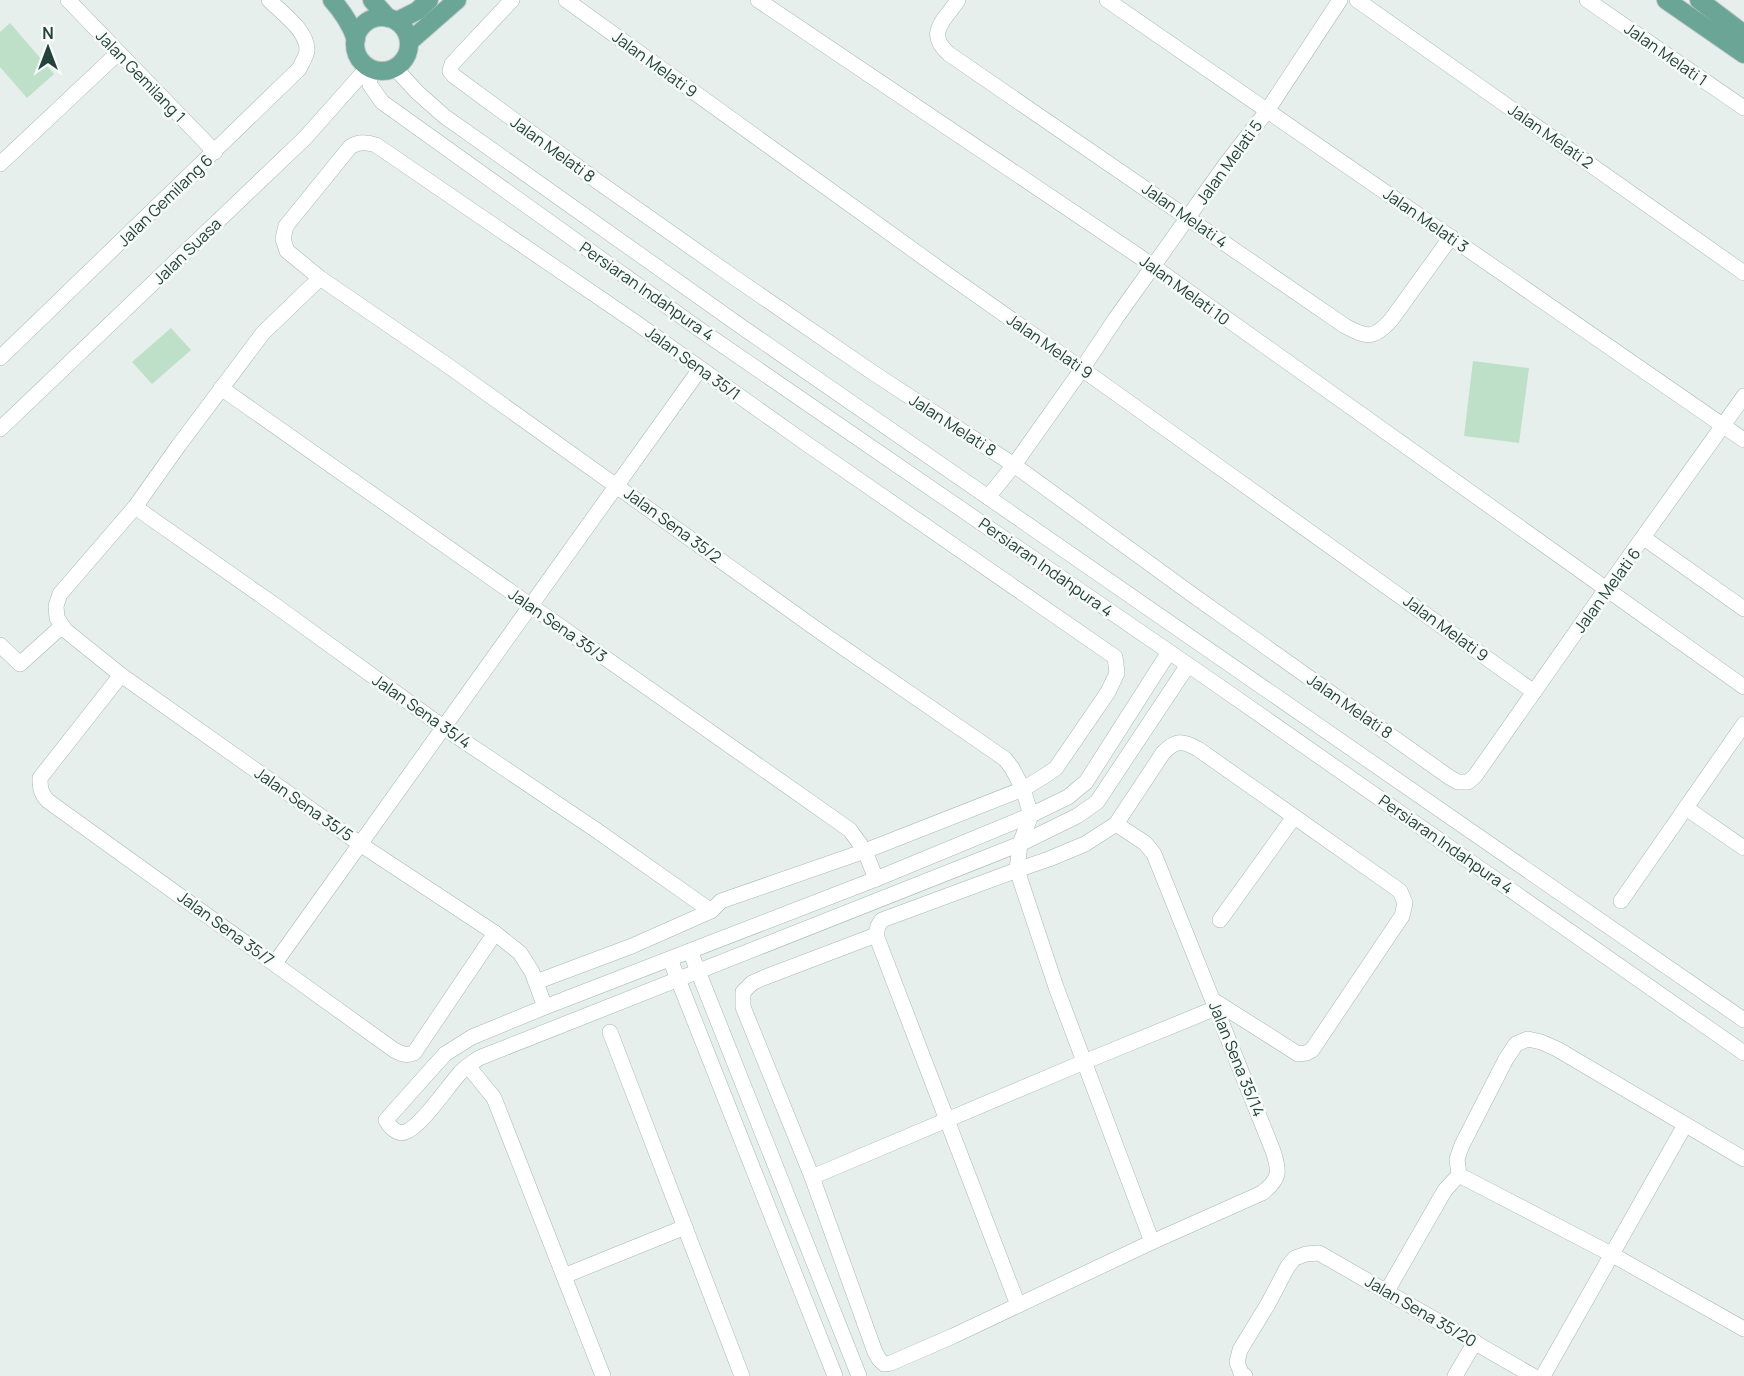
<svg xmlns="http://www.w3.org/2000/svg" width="1744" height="1376" viewBox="0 0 1744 1376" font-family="Manrope,sans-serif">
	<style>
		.green { fill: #bfe0c8 }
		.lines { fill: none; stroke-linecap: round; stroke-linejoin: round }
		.minor-casing { stroke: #a8b8b2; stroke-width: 16 }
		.major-casing { stroke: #c2cac8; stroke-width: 20 }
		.minor { stroke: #fff; stroke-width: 15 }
		.major { stroke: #6aa596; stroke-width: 18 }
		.labels { text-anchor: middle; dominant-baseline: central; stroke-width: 5; stroke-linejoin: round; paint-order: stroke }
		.street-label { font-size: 16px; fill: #24423a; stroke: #f7fbf9 }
	</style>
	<rect width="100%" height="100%" fill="#e6efeb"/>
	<g class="green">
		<path d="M10,23L54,74L27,98L0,67V32Z"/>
		<path d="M171,328L191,350L152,384L132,362Z"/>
		<path d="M1473,361L1529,368L1519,443L1464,436Z"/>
	</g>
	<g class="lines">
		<g class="minor-casing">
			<g id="minor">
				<path d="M68,0L215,152"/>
				<path d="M512,0L452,64L450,71L454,76L597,181L735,278L872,372L1014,465L1190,593L1449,777L1458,782H1468L1475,776L1606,589L1744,396"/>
				<path d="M566,0L941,270L1082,369L1534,692"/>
				<path d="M758,0L1140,257L1744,687"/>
				<path d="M958,0C944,21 925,33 949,54L1345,326C1367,338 1374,339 1391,320L1451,237"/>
				<path d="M1107,0L1744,440"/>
				<path d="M1357,0L1744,273"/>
				<path d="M1587,0L1744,108"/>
				<path d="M368,67L370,85L382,102L699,329L1213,682L1744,1053"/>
				<path d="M395,68L417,92L444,116L739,325L1744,1020"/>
				<path d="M0,164L118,53"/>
				<path d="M320,278L263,333L179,445L135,507L60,594L56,606L57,618L65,630L121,675L360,844L495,933L520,953L532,972L545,1007"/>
				<path d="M0,358L299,69C302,63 306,57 307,51C308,31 282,13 269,0"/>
				<path d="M221,388L850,830L865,851L876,879"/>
				<path d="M0,429L305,138L368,67"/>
				<path d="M988,497L1014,465L1082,369L1116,318L1226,164L1267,111L1340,0"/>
				<path d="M135,507L276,606L443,727L596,830L711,911"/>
				<path d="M1644,538L1744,609"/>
				<path d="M0,645L20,664L62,626"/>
				<path d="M1169,652L1086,782L1068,797L1031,815L876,879L545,1007L472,1037L445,1054L386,1120C389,1126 397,1135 405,1132C420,1128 448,1086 460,1073C465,1067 472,1063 479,1058L1020,844L1077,816L1097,802L1188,665"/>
				<path d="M121,675L40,778C40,788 41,794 48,801L394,1050C402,1054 406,1056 414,1053L495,933"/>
				<path d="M1686,808L1744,848"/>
				<path d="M1116,824L1145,843L1154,854L1273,1151C1280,1172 1280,1179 1262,1193L1152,1242L953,1336L891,1363L884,1364L879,1359L875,1352L812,1177L743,1007V992L752,983L763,978L876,935L878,926L882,920L1017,870L1049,859L1085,844L1116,824L1163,753C1175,740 1182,740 1198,749L1400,891L1405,903L1402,916L1312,1050L1306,1053L1298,1054L1213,1000"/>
				<path d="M1621,901L1744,724"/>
				<path d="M1220,920L1294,817"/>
				<path d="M876,935L1018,1305"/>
				<path d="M690,951L859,1376"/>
				<path d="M670,959L835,1376"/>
				<path d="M275,963L700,369"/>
				<path d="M536,982L632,946L711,911L721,901L865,851L1023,789L1046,775L1056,768L1108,692L1117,673L1115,657L807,444L635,322L376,145C367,142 358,141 350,147L286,226L283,239L287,251L320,278L447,365L822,633L995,752L1005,759L1012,768L1023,789L1031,815L1020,844L1017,870L1056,987L1152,1242"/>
				<path d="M610,1032L742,1376"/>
				<path d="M468,1066L494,1098L603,1376"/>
				<path d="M1459,1175L1611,1254L1744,1329"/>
				<path d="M812,1177L1084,1062L1216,1008"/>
				<path d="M564,1276L685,1227"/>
				<path d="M1387,1291L1445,1190L1459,1175L1457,1159L1462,1145L1506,1059L1516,1044L1528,1039L1541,1042L1557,1049L1744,1159"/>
				<path d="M1245,1376L1241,1373L1237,1362L1240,1350L1268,1304L1288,1266L1295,1258L1306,1254L1319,1253L1533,1376"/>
				<path d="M1455,1376L1475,1342"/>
				<path d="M1543,1376L1685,1125"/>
			</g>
		</g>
		<g class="major-casing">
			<g id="major">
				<path d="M332,0C343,12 350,23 356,39"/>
				<path d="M372,0L388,18"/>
				<path d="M1666,0L1744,54"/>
				<path d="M1699,0L1744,34"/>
				<circle cx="382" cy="44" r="27"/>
				<path d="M397,21L417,11L429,0"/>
				<path d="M409,42L457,0"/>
			</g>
		</g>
		<use href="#minor" class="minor"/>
		<use href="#major" class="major"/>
	</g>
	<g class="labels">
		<g class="street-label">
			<text transform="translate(1666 54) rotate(35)">Jalan Melati 1</text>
			<text transform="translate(655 64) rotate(36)">Jalan Melati 9</text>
			<text transform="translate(141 76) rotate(46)">Jalan Gemilang 1</text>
			<text transform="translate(1551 136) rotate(35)">Jalan Melati 2</text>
			<text transform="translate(553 149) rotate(36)">Jalan Melati 8</text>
			<text transform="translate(1229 162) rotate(-54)">Jalan Melati 5</text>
			<text transform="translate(165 200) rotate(-44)">Jalan Gemilang 6</text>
			<text transform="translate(1185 215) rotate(35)">Jalan Melati 4</text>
			<text transform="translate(1426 220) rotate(35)">Jalan Melati 3</text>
			<text transform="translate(187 251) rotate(-44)">Jalan Suasa</text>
			<text transform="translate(1185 290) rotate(36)">Jalan Melati 10</text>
			<text transform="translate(647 291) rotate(35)">Persiaran Indahpura 4</text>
			<text transform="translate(1050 346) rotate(35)">Jalan Melati 9</text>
			<text transform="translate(693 363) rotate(36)">Jalan Sena 35/1</text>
			<text transform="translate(953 425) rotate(33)">Jalan Melati 8</text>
			<text transform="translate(673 525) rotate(36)">Jalan Sena 35/2</text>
			<text transform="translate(1046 567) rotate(35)">Persiaran Indahpura 4</text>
			<text transform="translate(1607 590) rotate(-54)">Jalan Melati 6</text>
			<text transform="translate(558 625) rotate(35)">Jalan Sena 35/3</text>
			<text transform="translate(1446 628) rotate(36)">Jalan Melati 9</text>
			<text transform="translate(1350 706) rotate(35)">Jalan Melati 8</text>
			<text transform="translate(422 711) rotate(35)">Jalan Sena 35/4</text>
			<text transform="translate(304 804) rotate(35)">Jalan Sena 35/5</text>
			<text transform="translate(1446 844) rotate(35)">Persiaran Indahpura 4</text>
			<text transform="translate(226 928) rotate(36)">Jalan Sena 35/7</text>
			<text transform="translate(1237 1059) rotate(68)">Jalan Sena 35/14</text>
			<text transform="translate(1421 1311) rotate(30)">Jalan Sena 35/20</text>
		</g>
	</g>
	<g transform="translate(48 48)" stroke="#f7fbf9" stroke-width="4.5" paint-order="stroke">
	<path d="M0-4.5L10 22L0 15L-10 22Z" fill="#24423a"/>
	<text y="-9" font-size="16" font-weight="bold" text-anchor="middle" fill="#24423a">N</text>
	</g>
</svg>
